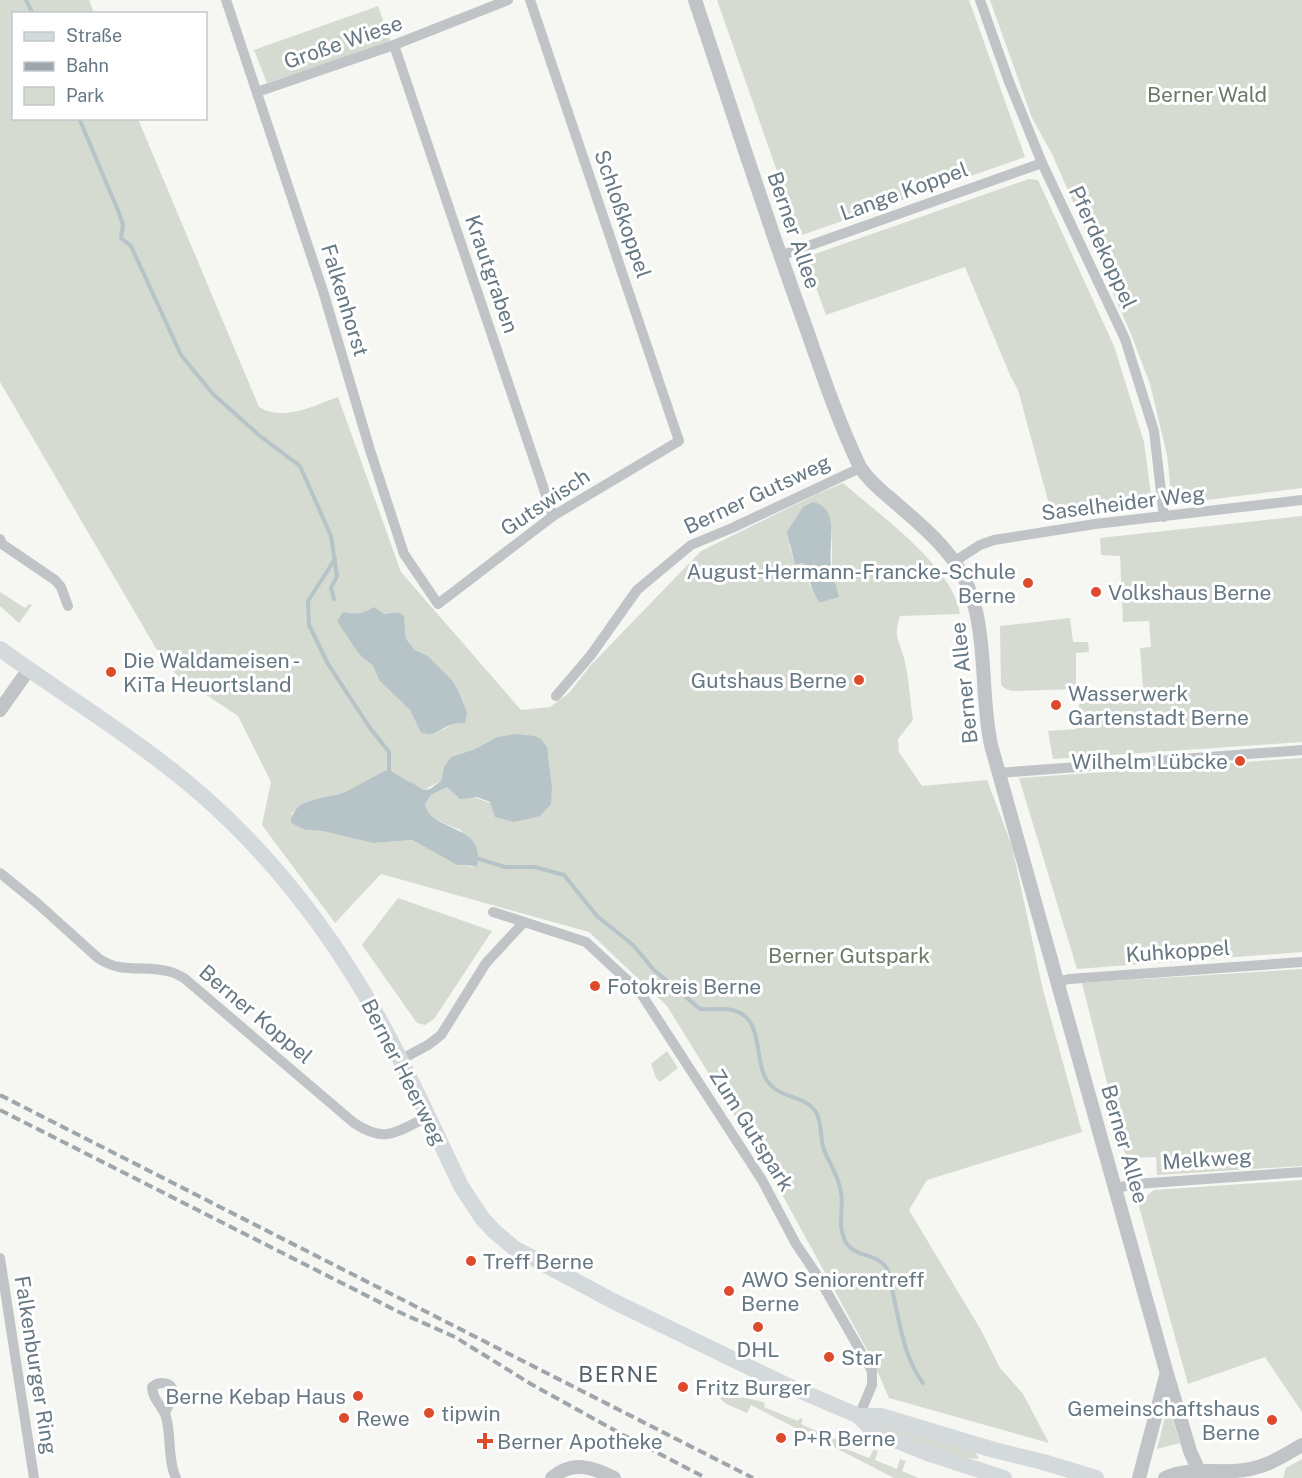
<svg xmlns="http://www.w3.org/2000/svg" width="1302" height="1478" viewBox="0 0 1302 1478" font-family="'Public Sans',sans-serif">
	<style>
		.green { fill: #d6dbd2; fill-rule: evenodd }
		.water { fill: #b6c3c7 }
		.lines { fill: none; stroke-linecap: round; stroke-linejoin: round }
		.stream { stroke: #b6c3c7; stroke-width: 4 }
		.minor { stroke: #c0c4c7; stroke-width: 10 }
		.tertiary { stroke: #c0c4c7; stroke-width: 14 }
		.secondary { stroke: #d4d9dc; stroke-width: 16 }
		.rail { stroke: #9fa6ab; stroke-width: 4; stroke-dasharray: 9 4.5; stroke-linecap: butt }
		.poi-dot { fill: #dd4a2c; stroke: #fff; stroke-width: 2 }
		.labels { text-anchor: middle; dominant-baseline: central; stroke-width: 6; stroke-linejoin: round; paint-order: stroke }
		.street-label { font-size: 21px; fill: #667883; stroke: #fff }
		.park-label { font-size: 21px; fill: #6a7a65; stroke: #fff }
		.poi-label { font-size: 21px; fill: #667883; stroke: #fff; text-anchor: start }
		.neighbourhood-label { font-size: 22px; letter-spacing: 1.5px; fill: #546168; stroke: #fff }
	</style>
	<rect width="100%" height="100%" fill="#f6f6f3"/>
	<g class="green">
		<path d="M0,0H89L94,13L14,14V118L138,119L259,407C284,422 312,406 338,397L401,572L521,710L550,707L569,693L590,666L701,551L817,494L843,483C878,514 954,567 960,614L900,616C893,638 899,639 904,658C909,678 910,700 913,720L898,739L899,752L922,786L987,780L1012,846L1043,990L1082,1132L927,1180L909,1210L981,1330L1000,1368L1023,1394L1049,1443L889,1398L872,1359L772,1176L667,1006L589,932L381,874L335,923L262,825L271,782L238,716L178,676L164,662L0,382ZM832,530V566L838,597L822,602C811,594 806,575 803,563L795,565L789,544ZM398,612L404,615L406,639L415,650L428,656L452,680L458,690L467,712C454,722 439,738 421,733L410,710L381,681L373,666L359,654L343,613C360,616 381,615 398,612ZM514,734L548,756L552,787L490,803L447,787L431,795L425,804C429,819 447,825 461,830L473,867L457,865L412,840L373,843L322,831L306,830L291,814C309,794 327,800 347,791C361,785 374,776 389,770C400,778 412,782 424,790L441,781L444,767L451,757L475,749L497,737Z"/>
		<path d="M717,0H969L1025,157L802,235L799,234Z"/>
		<path d="M990,0H1302V488L1176,504L1172,502L1167,455L1150,384L1131,334L1052,154L1032,118Z"/>
		<path d="M378,6L391,42L267,83L254,50Z"/>
		<path d="M1029,179L1038,180L1114,346L1144,442L1152,502L1148,507L1053,519L1018,390L1010,375L965,267L826,315L806,260L809,256Z"/>
		<path d="M1302,516V742L1053,759L1048,731L1077,729V711L1081,700H1144L1140,648L1151,647L1149,621L1123,622L1120,556L1101,555L1100,538Z"/>
		<path d="M0,592L25,608L29,604L32,605L19,623L0,606Z"/>
		<path d="M1070,618L1073,642H1088L1089,652L1076,653V689L1012,691L1006,689L1001,685L1000,626Z"/>
		<path d="M1302,758V952L1077,969L1019,778Z"/>
		<path d="M398,898L492,931L434,1019L425,1025L417,1023L362,945Z"/>
		<path d="M1302,969V1166L1157,1175L1156,1157L1126,1158L1082,983Z"/>
		<path d="M667,1051L678,1068L660,1082L656,1078L651,1064Z"/>
		<path d="M1302,1180V1412L1265,1357L1188,1384L1138,1203L1154,1190Z"/>
		<path d="M718,1393L760,1401L765,1403L764,1407L798,1421L800,1418L803,1420L801,1424L828,1436L825,1443L751,1405L747,1413L726,1404L719,1397Z"/>
		<path d="M1169,1414L1172,1417L1180,1443L1157,1449L1165,1417Z"/>
		<path d="M879,1422L975,1452L979,1458C967,1464 895,1432 879,1425Z"/>
		<path d="M833,1438L848,1443L846,1449L869,1458L874,1449L878,1451L875,1460L897,1469L900,1459L906,1461L902,1471L919,1478H894L830,1445Z"/>
		<path d="M1302,1459V1478H1283L1286,1468Z"/>
	</g>
	<g class="water">
		<path d="M813,502C841,508 828,545 831,564C833,575 836,586 839,597L822,602H819L813,591L803,563L795,565L787,532L803,507Z"/>
		<path d="M374,607L384,614L398,612L404,615L406,639L415,650L428,656L452,680L458,690L467,712L465,723C460,723 454,723 450,725C439,730 434,737 421,733L410,710L380,681L373,666L359,654L337,621L343,612C355,615 363,614 374,607Z"/>
		<path d="M514,734L535,736L541,739L547,747L552,787L551,804L540,816L514,822L495,817L490,802L477,797L460,799L447,787L431,795L425,804C433,834 486,823 477,866L457,865L412,840L373,843L322,831L306,830L291,823C292,795 329,800 347,791C361,784 374,776 389,769C400,778 412,782 424,790L430,789L441,781L444,767L451,757L475,749L497,737Z"/>
	</g>
	<g class="lines">
		<g class="stream">
			<path d="M26,0L33,14"/>
			<path d="M79,118L119,213L123,225L121,238L131,246L181,355L213,394L260,436L300,466L331,536L337,576L331,588L334,599"/>
			<path d="M335,559L308,601L309,625L328,664L370,728L389,752V769"/>
			<path d="M479,859L505,867H535L564,875L597,916L633,945L654,970L700,1009C710,1010 722,1008 732,1010C762,1016 755,1054 764,1075C776,1102 807,1093 817,1114C822,1125 820,1139 824,1150C830,1164 839,1177 841,1192C844,1209 837,1224 845,1241C855,1259 880,1252 888,1271C891,1278 891,1287 893,1294C900,1324 904,1358 923,1383"/>
		</g>
		<g class="minor">
			<path d="M226,0L323,291L370,450L404,554L438,604L553,516L679,441L530,0"/>
			<path d="M980,0L1008,79L1042,163L1125,339L1154,431L1164,517"/>
			<path d="M394,45L553,516"/>
			<path d="M257,92L394,45L508,0"/>
			<path d="M780,256L1042,163"/>
			<path d="M0,539L2,544L55,580L61,587L68,606"/>
			<path d="M955,561L980,545L994,540L1095,524L1302,500"/>
			<path d="M556,696L591,655L637,590L691,545L732,528L860,468"/>
			<path d="M998,773L1302,750"/>
			<path d="M0,873L37,903L98,958C122,975 145,964 171,972C175,973 180,976 184,978L354,1123C386,1144 396,1132 427,1117"/>
			<path d="M493,912L586,942L640,992L762,1180L796,1244L817,1275L872,1371V1385L859,1416"/>
			<path d="M1057,982L1069,979L1302,962"/>
			<path d="M400,1060L428,1045L441,1035L486,963L524,922"/>
			<path d="M1116,1188L1136,1184L1302,1172"/>
			<path d="M0,1258L34,1478"/>
			<path d="M165,1413C167,1407 172,1401 173,1394C174,1381 159,1381 152,1387C153,1399 159,1403 164,1412C172,1427 167,1461 176,1478"/>
		</g>
		<g class="tertiary">
			<path d="M695,0C731,107 765,215 804,322C821,370 837,419 859,465C866,478 879,489 890,498C909,515 930,531 946,551C994,606 977,679 991,745L1167,1374L1190,1451L1202,1478"/>
			<path d="M0,710L29,669"/>
			<path d="M552,1478C572,1460 593,1467 614,1478"/>
			<path d="M1139,1478L1166,1376"/>
			<path d="M1165,1478C1186,1468 1211,1472 1234,1471C1262,1470 1278,1459 1302,1445"/>
		</g>
		<g class="secondary">
			<path d="M0,649C68,698 140,741 202,795C274,858 333,936 379,1019C409,1073 434,1130 461,1186L482,1218L494,1231L514,1248L613,1301L784,1384L859,1416H881L994,1450L1043,1462L1096,1478"/>
			<path d="M859,1416L873,1431L930,1454L1004,1478"/>
		</g>
		<g class="rail">
			<path d="M0,1095L753,1478"/>
			<path d="M0,1110L399,1312L455,1337L531,1384L625,1436L706,1478"/>
		</g>
	</g>
	<g class="poi-dot">
		<circle cx="1028" cy="583" r="6"/>
		<circle cx="1096" cy="592" r="6"/>
		<circle cx="111" cy="672" r="6"/>
		<circle cx="859" cy="680" r="6"/>
		<circle cx="1056" cy="705" r="6"/>
		<circle cx="1240" cy="761" r="6"/>
		<circle cx="595" cy="986" r="6"/>
		<circle cx="471" cy="1261" r="6"/>
		<circle cx="729" cy="1291" r="6"/>
		<circle cx="758" cy="1327" r="6"/>
		<circle cx="829" cy="1357" r="6"/>
		<circle cx="683" cy="1387" r="6"/>
		<circle cx="358" cy="1396" r="6"/>
		<circle cx="429" cy="1413" r="6"/>
		<circle cx="344" cy="1418" r="6"/>
		<circle cx="1272" cy="1420" r="6"/>
		<circle cx="781" cy="1438" r="6"/>
		<path d="M482 1432h6v6h6v6h-6v6h-6v-6h-6v-6h6z"/>
	</g>
	<g class="labels">
		<g class="street-label">
			<text transform="translate(343 42) rotate(-19)">Große Wiese</text>
			<text transform="translate(904 191) rotate(-20)">Lange Koppel</text>
			<text transform="translate(623 214) rotate(71)">Schloßkoppel</text>
			<text transform="translate(794 230) rotate(71)">Berner Allee</text>
			<text transform="translate(1103 247) rotate(65)">Pferdekoppel</text>
			<text transform="translate(492 274) rotate(71)">Krautgraben</text>
			<text transform="translate(345 300) rotate(73)">Falkenhorst</text>
			<text transform="translate(757 494) rotate(-25)">Berner Gutsweg</text>
			<text transform="translate(545 502) rotate(-34)">Gutswisch</text>
			<text transform="translate(1123 503) rotate(-7)">Saselheider Weg</text>
			<text transform="translate(964 683) rotate(-96)">Berner Allee</text>
			<text transform="translate(1178 951) rotate(-4)">Kuhkoppel</text>
			<text transform="translate(256 1014) rotate(40)">Berner Koppel</text>
			<text transform="translate(404 1072) rotate(63)">Berner Heerweg</text>
			<text transform="translate(752 1130) rotate(58)">Zum Gutspark</text>
			<text transform="translate(1125 1144) rotate(74)">Berner Allee</text>
			<text transform="translate(1207 1159) rotate(-4)">Melkweg</text>
			<text transform="translate(36 1365) rotate(81)">Falkenburger Ring</text>
		</g>
		<g class="park-label">
			<text x="1207" y="94">Berner Wald</text>
			<text x="849" y="955">Berner Gutspark</text>
		</g>
		<g class="poi-label">
			<text x="1016" y="571" text-anchor="end">August-Hermann-Francke-Schule<tspan x="1016" dy="24">Berne</tspan></text>
			<text x="1108" y="592">Volkshaus Berne</text>
			<text x="123" y="660">Die Waldameisen -<tspan x="123" dy="24">KiTa Heuortsland</tspan></text>
			<text x="847" y="680" text-anchor="end">Gutshaus Berne</text>
			<text x="1068" y="693">Wasserwerk<tspan x="1068" dy="24">Gartenstadt Berne</tspan></text>
			<text x="1228" y="761" text-anchor="end">Wilhelm Lübcke</text>
			<text x="607" y="986">Fotokreis Berne</text>
			<text x="483" y="1261">Treff Berne</text>
			<text x="741" y="1279">AWO Seniorentreff<tspan x="741" dy="24">Berne</tspan></text>
			<text x="758" y="1349" text-anchor="middle">DHL</text>
			<text x="841" y="1357">Star</text>
			<text x="695" y="1387">Fritz Burger</text>
			<text x="346" y="1396" text-anchor="end">Berne Kebap Haus</text>
			<text x="1260" y="1408" text-anchor="end">Gemeinschaftshaus<tspan x="1260" dy="24">Berne</tspan></text>
			<text x="441" y="1413">tipwin</text>
			<text x="356" y="1418">Rewe</text>
			<text x="793" y="1438">P+R Berne</text>
			<text x="497" y="1441">Berner Apotheke</text>
		</g>
		<g class="neighbourhood-label">
			<text x="619" y="1374">BERNE</text>
		</g>
	</g>
	<rect x="12" y="12" width="195" height="108" fill="#ffffff" stroke="#c2c9cd" stroke-width="1.5"/>
	<rect x="24" y="32" width="30" height="9" fill="#d4d9dc" stroke="#c2c9cd" stroke-width="1.5"/>
	<text x="66" y="42" font-size="18" fill="#667883">Straße</text>
	<rect x="24" y="62" width="30" height="9" fill="#9fa6ab" stroke="#c2c9cd" stroke-width="1.5"/>
	<text x="66" y="72" font-size="18" fill="#667883">Bahn</text>
	<rect x="24" y="87" width="30" height="18" fill="#d6dbd2" stroke="#c2c9cd" stroke-width="1.5"/>
	<text x="66" y="102" font-size="18" fill="#667883">Park</text>
</svg>
